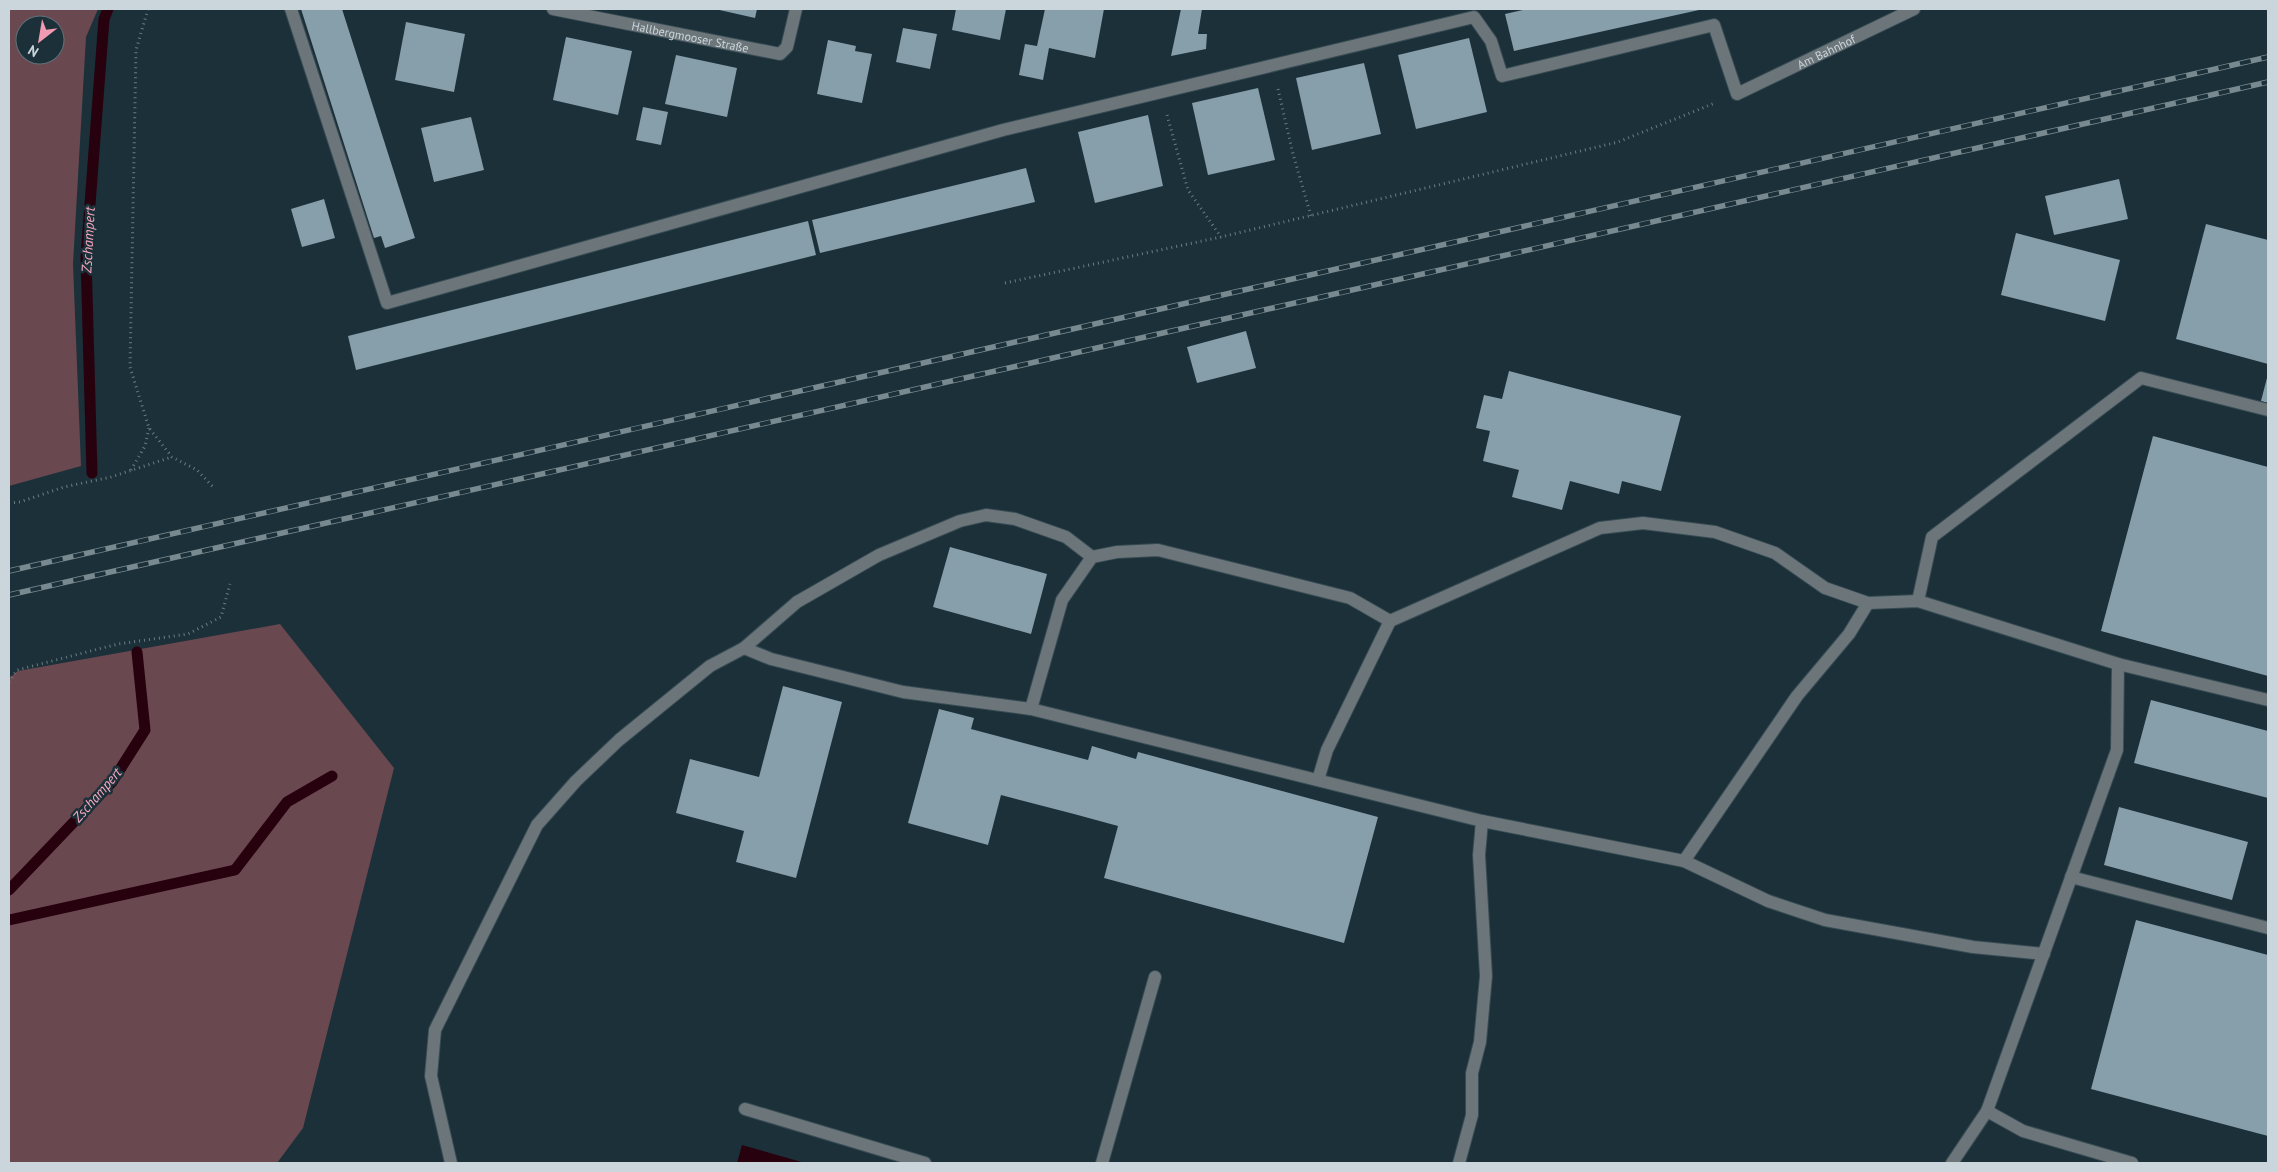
<svg xmlns="http://www.w3.org/2000/svg" width="2277" height="1172" viewBox="0 0 2277 1172" font-family="'PT Sans',sans-serif">
	<style>
		.green { fill: #694850; fill-rule: evenodd }
		.water { fill: #28010f }
		.lines { fill: none; stroke-linecap: round; stroke-linejoin: round }
		.stream { stroke: #28010f; stroke-width: 11 }
		.building { fill: #879faa }
		.minor-casing { stroke: #374b53; stroke-width: 14 }
		.path { stroke: #6c7c84; stroke-width: 3; stroke-dasharray: 1 4; stroke-linecap: butt }
		.minor { stroke: #6b757a; stroke-width: 12 }
		.rail-casing { stroke: #798990; stroke-width: 5.5 }
		.rail { stroke: #1b3039; stroke-width: 4; stroke-dasharray: 11; stroke-linecap: butt }
		.labels { text-anchor: middle; dominant-baseline: central; stroke-width: 5; stroke-linejoin: round; paint-order: stroke }
		.street-label { font-size: 12px; fill: #cad6dc; stroke: #1b3039 }
		.water-label { font-size: 14px; font-style: italic; fill: #fbaabf; stroke: #1b3039 }
	</style>
	<rect width="100%" height="100%" fill="#1b3039"/>
	<g class="green">
		<path d="M9,9H98L86,37L73,264L81,466L9,486ZM25,25H55V55H25Z"/>
		<path d="M280,624L394,768L303,1128L277,1163H9V678L18,671Z"/>
	</g>
	<path class="water" d="M742,1145L805,1163H737Z"/>
	<g class="lines">
		<g class="stream">
			<path d="M92,473L86,257L104,19L108,9"/>
			<path d="M9,890L112,782L145,730L137,652"/>
			<path d="M9,920L235,870L287,802L332,776"/>
		</g>
	</g>
	<g class="building">
		<path d="M301,9H342L415,238L385,248L381,236L374,238Z"/>
		<path d="M715,9H757L755,18Z"/>
		<path d="M956,9H1006L1000,40L952,30Z"/>
		<path d="M1045,9H1104L1095,58L1049,48L1043,80L1019,75L1025,44L1037,46Z"/>
		<path d="M1181,9H1202L1198,34H1207L1206,49L1171,56Z"/>
		<path d="M1527,9H1699V10L1514,51L1505,14Z"/>
		<path d="M406,22L465,34L454,92L395,80Z"/>
		<path d="M903,28L937,34L930,69L896,62Z"/>
		<path d="M566,37L632,51L618,115L553,100Z"/>
		<path d="M1469,38L1487,112L1416,129L1398,55Z"/>
		<path d="M828,40L856,46L855,51L872,54L862,103L817,94Z"/>
		<path d="M676,55L737,68L727,117L665,104Z"/>
		<path d="M1364,63L1381,134L1312,150L1296,78Z"/>
		<path d="M1258,88L1275,160L1208,175L1192,103Z"/>
		<path d="M643,107L668,112L661,145L636,140Z"/>
		<path d="M1148,115L1163,186L1095,203L1078,132Z"/>
		<path d="M471,117L484,170L434,182L421,128Z"/>
		<path d="M1026,168L1035,202L820,253L812,220Z"/>
		<path d="M2119,179L2128,219L2054,235L2045,196Z"/>
		<path d="M324,199L335,238L302,247L291,209Z"/>
		<path d="M808,221L816,255L356,370L348,336Z"/>
		<path d="M2206,224L2268,240V364L2176,339Z"/>
		<path d="M2016,233L2120,260L2105,321L2001,295Z"/>
		<path d="M1246,331L1256,368L1197,383L1187,347Z"/>
		<path d="M1509,371L1681,416L1661,491L1622,481L1619,494L1570,481L1562,510L1512,497L1519,470L1483,461L1490,431L1476,428L1484,395L1502,399Z"/>
		<path d="M2268,374V403L2261,401Z"/>
		<path d="M2153,436L2268,467V676L2101,631Z"/>
		<path d="M950,547L1047,574L1031,634L933,607Z"/>
		<path d="M783,686L842,702L796,878L736,862L744,831L676,813L690,759L759,777Z"/>
		<path d="M2151,700L2268,731V798L2134,763Z"/>
		<path d="M939,709L974,718L971,729L1088,760L1092,746L1136,759L1138,752L1378,817L1344,943L1104,878L1118,826L1074,814L1001,795L988,845L908,823Z"/>
		<path d="M2119,807L2248,842L2232,900L2104,865Z"/>
		<path d="M2136,920L2268,955V1136L2091,1089Z"/>
	</g>
	<g class="lines">
		<g class="minor-casing">
			<g id="minor">
				<path id="s1" d="M291,9L387,303L1003,130L1474,17L1491,41L1502,76L1714,25L1737,94L1914,9"/>
				<path id="s2" d="M553,9L780,54L787,47L796,9"/>
				<path d="M1918,601L1932,537L2141,378L2268,410"/>
				<path d="M744,648L771,659L903,692L1031,709L1482,821L1684,861L1768,901L1825,920L1973,947L2044,954"/>
				<path d="M1031,709L1062,600L1092,557L1117,552L1158,550L1350,598L1390,621L1600,528L1643,523L1715,532L1775,553L1825,588L1868,603L1918,601L2118,664L2268,700"/>
				<path d="M1318,780L1327,750L1390,621"/>
				<path d="M1684,861L1797,696L1849,634L1868,603"/>
				<path d="M2071,877L2268,928"/>
				<path d="M745,1109L925,1163"/>
				<path d="M1987,1111L2023,1131L2132,1163"/>
				<path d="M451,1163L431,1076L435,1030L537,825L576,781L619,740L710,666L744,648L797,602L879,555L960,521L986,515L1015,519L1066,537L1092,557"/>
				<path d="M1102,1163L1155,977"/>
				<path d="M1459,1163L1472,1115V1073L1480,1042L1486,976L1479,855L1482,821"/>
				<path d="M1952,1163L1987,1111L2117,750L2118,664"/>
			</g>
		</g>
		<g class="path">
			<path d="M148,9L136,50L130,367L149,428L172,457L197,470L214,488"/>
			<path d="M1278,89L1293,154L1311,216"/>
			<path d="M1167,115L1188,190L1221,237"/>
			<path d="M1005,283L1221,237L1618,142L1715,103"/>
			<path d="M131,470L145,446L149,428"/>
			<path d="M9,503L20,502L64,487L111,477L172,457"/>
			<path d="M9,682L17,670L118,644L188,634L221,617L230,584"/>
		</g>
		<use href="#minor" class="minor"/>
		<g class="rail-casing">
			<g id="rail">
				<path d="M9,571L2268,57"/>
				<path d="M9,595L2268,82"/>
			</g>
		</g>
		<use href="#rail" class="rail"/>
	</g>
	<g class="labels">
		<g class="street-label">
			<text stroke="none"><textPath href="#s2" startOffset="140">Hallbergmooser Straße</textPath></text>
			<text stroke="none"><textPath href="#s1" startOffset="1889">Am Bahnhof</textPath></text>
		</g>
		<g class="water-label">
			<text transform="translate(88 240) rotate(-87)">Zschampert</text>
			<text transform="translate(97 795) rotate(-49)">Zschampert</text>
		</g>
	</g>
	<rect width="2277" height="1172" fill="none" stroke="#cad6dc" stroke-width="20"/>
	<g transform="translate(40 40) rotate(211)"><circle r="24" fill="#1b3039" stroke="#61727a"/>
	<path d="M0-4L9 19L0 12L-9 19Z" fill="#f19ab1"/>
	<text y="-8" font-size="14" font-weight="bold" text-anchor="middle" fill="#cad6dc">N</text>
	</g>
</svg>
